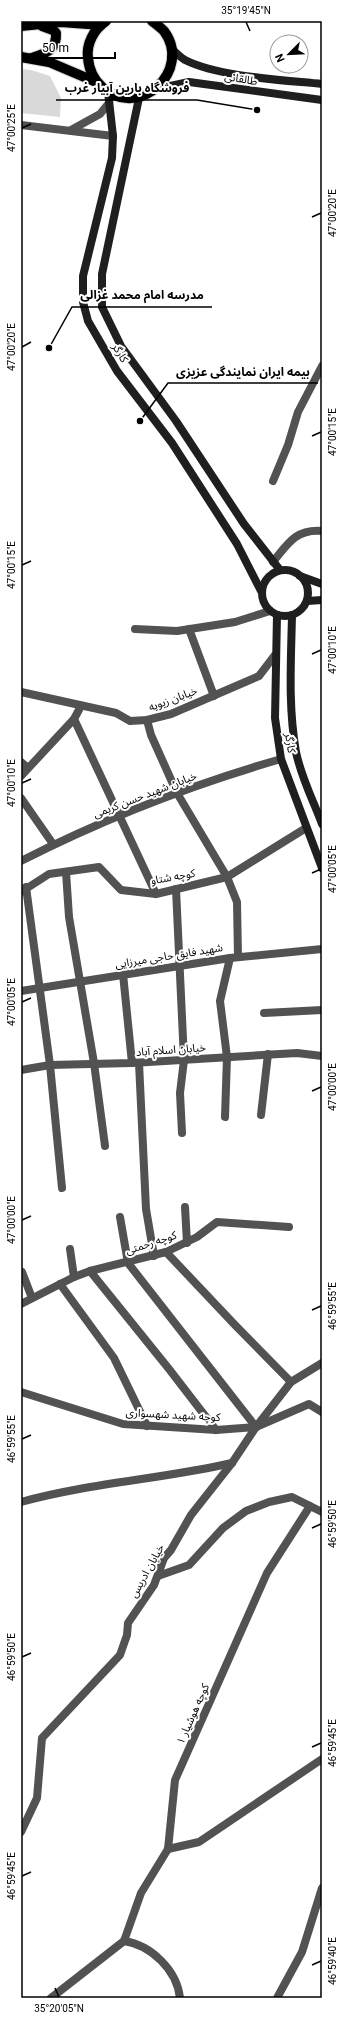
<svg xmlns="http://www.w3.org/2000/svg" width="343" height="2019" viewBox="0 0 343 2019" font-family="Roboto,'Noto Sans Arabic',sans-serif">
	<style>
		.green { fill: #d9d9d9 }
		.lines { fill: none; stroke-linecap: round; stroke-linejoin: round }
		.primary-casing { stroke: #dbdbdb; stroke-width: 12 }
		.street { stroke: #525252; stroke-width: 8 }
		.secondary { stroke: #1f1f1f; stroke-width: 8 }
		.primary { stroke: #000; stroke-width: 10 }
		.ticks { fill: none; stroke: #000; stroke-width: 1.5 }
		.labels { text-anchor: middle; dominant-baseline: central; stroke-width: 4; stroke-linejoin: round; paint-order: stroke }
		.street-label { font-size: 11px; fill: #000; stroke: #fff }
		.leader { fill: none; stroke: #000; stroke-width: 1.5 }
		.callout-dot { fill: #000; stroke: #fff; stroke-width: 1.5 }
		.callout-label { font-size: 12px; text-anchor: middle; font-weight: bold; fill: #000; stroke: #fff; stroke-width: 4; stroke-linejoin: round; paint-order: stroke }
		.neatline { fill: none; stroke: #000; stroke-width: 1.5 }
		.ticks-label { font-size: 10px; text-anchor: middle; fill: #000 }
	</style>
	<rect width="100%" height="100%" fill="#fff"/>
	<path class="green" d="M21,69L31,70L50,76L61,98L60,117L21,113Z"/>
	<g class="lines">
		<g class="primary-casing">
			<g id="primary">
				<path d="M106,21C94,29 86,44 88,58C89,70 93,79 102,87C139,121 193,70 164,31C161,28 156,24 152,21"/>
				<path d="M21,26L61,22L101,25"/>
				<path d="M21,57L49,62L96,82"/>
				<path d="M32,58C46,53 57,50 56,33L53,30L42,26"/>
			</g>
		</g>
		<g class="street">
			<path d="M21,125L113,136"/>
			<path d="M71,130L100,114L109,103"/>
			<path d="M273,481L288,445L298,412L322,366"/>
			<path d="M273,562C288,543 296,529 322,531"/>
			<path d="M135,629L177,631L235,622L270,611"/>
			<path d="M189,629L214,696"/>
			<path d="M21,692L116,713L130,721L147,720L171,714L259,676L275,655"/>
			<path d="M81,706L74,719L156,894"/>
			<path d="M147,720L151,735L177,793L227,877L237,902L238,957"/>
			<path d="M21,762L28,768"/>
			<path d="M21,776L74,719"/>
			<path d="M21,798L53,844"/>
			<path d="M21,861C105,818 191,785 281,759"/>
			<path d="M66,872L69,917L94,1063L105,1146"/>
			<path d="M26,887L50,1065L62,1188"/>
			<path d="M176,889L184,1060L180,1093L182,1133"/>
			<path d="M21,892L49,874L99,867L121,890L156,894L227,877L306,828"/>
			<path d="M123,974L132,1063"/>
			<path d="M21,991L230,958L322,949"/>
			<path d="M264,1013L322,1010"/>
			<path d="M139,1063L146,1209L154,1256"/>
			<path d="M21,1070L50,1065L132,1063L297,1053L322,1056"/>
			<path d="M261,1115L268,1054"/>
			<path d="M225,1117L227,1057L220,1001L230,958"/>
			<path d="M185,1207L187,1243"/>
			<path d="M120,1217L128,1263L256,1427"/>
			<path d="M70,1249L74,1277"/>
			<path d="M166,1252L235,1325L291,1382"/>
			<path d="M90,1271L169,1369L216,1430"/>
			<path d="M22,1272L32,1298"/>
			<path d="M60,1284L114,1358L147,1426"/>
			<path d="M21,1304L74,1277L90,1271L166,1252L197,1237L217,1222L289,1227"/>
			<path d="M21,1392L123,1424L216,1430L256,1427L309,1404L322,1412"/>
			<path d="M21,1502C90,1483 162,1479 232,1463"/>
			<path d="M158,1576L189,1565L223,1528L246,1511L269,1502L292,1497L322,1512"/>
			<path d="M21,1832L37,1798L42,1738L120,1655L127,1635L128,1623L154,1585L164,1558L171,1550L191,1515L232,1463L256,1427L291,1382L322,1363"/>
			<path d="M168,1849L199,1842L322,1759"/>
			<path d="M124,1941L141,1893L168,1849L175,1780L267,1573L310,1506"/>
			<path d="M51,1998L124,1941C151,1945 177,1970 180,1998"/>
			<path d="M277,1998L302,1952L322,1888"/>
		</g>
		<g class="secondary">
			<path d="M171,48C175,52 180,57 185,60C219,77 283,80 322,84"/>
			<path d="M156,89L189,82L322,100"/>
			<path d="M108,92L113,136L112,158L83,276V302L88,321L117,371L172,443L237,544L261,591"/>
			<path d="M139,98L102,274V307L121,346L176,421L244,524L280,570"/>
			<circle cx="285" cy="593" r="23"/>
			<path d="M300,576L322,584"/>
			<path d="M307,601L322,600"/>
			<path d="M277,615L275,718L281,759L322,868"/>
			<path d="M292,615C291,661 288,707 296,752C301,777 313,800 322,824"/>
		</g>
		<use href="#primary" class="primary"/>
	</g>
	<path class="ticks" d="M246,22L250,31M22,128L31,124M312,217L321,213M22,347L31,342M312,436L321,432M22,565L31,561M312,654L321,650M22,783L31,779M312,873L321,869M22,1002L31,998M312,1091L321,1087M22,1220L31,1216M312,1310L321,1306M22,1439L31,1435M312,1528L321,1524M22,1657L31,1653M312,1747L321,1743M22,1876L31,1872M312,1965L321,1961M55,1988L59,1997"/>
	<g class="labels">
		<g class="street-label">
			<text transform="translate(241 79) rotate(9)">طالقانی</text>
			<text transform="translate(120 353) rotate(59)">کارگر</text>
			<text transform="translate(173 699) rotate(-20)">خیابان زیویه</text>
			<text transform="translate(290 743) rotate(81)">کارگر</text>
			<text transform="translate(145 795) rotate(-21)">خیابان شهید حسن کریمی</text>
			<text transform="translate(173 877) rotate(-10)">کوچه شتاو</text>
			<text transform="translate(169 956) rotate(-9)">شهید فایق حاجی میرزایی</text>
			<text transform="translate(171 1050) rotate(-4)">خیابان اسلام آباد</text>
			<text transform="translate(151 1243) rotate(-18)">کوچه رحمتی</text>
			<text transform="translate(173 1415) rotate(3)">کوچه شهید شهسواری</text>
			<text transform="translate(147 1571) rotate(-61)">خیابان ادریس</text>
			<text transform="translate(193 1714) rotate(-66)">کوچه هوشیار ۱</text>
		</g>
	</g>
	<path class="leader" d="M257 110L197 100H56M49 348L72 307H212M140 421L168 383H318"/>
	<g class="callout-dot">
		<circle cx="257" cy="110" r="4"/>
		<circle cx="49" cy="348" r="4"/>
		<circle cx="140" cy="421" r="4"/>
	</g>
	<g class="callout-label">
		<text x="127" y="92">فروشگاه بارین آبیار غرب</text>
		<text x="142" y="299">مدرسه امام محمد غزالی</text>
		<text x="243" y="376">بیمه ایران نمایندگی عزیزی</text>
	</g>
	<rect width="343" height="2019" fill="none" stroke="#ffffff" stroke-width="44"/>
	<g transform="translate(289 54) rotate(246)"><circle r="19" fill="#ffffff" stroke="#999999"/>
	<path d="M0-3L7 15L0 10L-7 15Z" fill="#000000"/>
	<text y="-6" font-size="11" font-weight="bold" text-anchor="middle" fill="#000000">N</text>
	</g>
	<path d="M36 52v6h79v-6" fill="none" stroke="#000000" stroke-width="2"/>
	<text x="42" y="52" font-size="12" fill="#000000" stroke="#ffffff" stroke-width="3" paint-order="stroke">50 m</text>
	<rect x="22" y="22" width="299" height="1975" class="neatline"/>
	<g class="ticks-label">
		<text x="246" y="14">35°19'45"N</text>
		<text transform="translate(11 128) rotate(-90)" y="4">47°00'25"E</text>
		<text transform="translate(332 213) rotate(-90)" y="4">47°00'20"E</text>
		<text transform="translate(11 347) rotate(-90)" y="4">47°00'20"E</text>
		<text transform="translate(332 432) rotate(-90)" y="4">47°00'15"E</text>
		<text transform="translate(11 565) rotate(-90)" y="4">47°00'15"E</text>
		<text transform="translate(332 650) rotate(-90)" y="4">47°00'10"E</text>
		<text transform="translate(11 783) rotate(-90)" y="4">47°00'10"E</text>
		<text transform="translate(332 869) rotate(-90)" y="4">47°00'05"E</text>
		<text transform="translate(11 1002) rotate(-90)" y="4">47°00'05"E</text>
		<text transform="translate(332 1087) rotate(-90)" y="4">47°00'00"E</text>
		<text transform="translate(11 1220) rotate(-90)" y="4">47°00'00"E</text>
		<text transform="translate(332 1306) rotate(-90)" y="4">46°59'55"E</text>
		<text transform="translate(11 1439) rotate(-90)" y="4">46°59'55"E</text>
		<text transform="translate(332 1524) rotate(-90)" y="4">46°59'50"E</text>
		<text transform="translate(11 1657) rotate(-90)" y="4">46°59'50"E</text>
		<text transform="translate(332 1743) rotate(-90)" y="4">46°59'45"E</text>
		<text transform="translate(11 1876) rotate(-90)" y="4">46°59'45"E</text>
		<text transform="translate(332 1961) rotate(-90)" y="4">46°59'40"E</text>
		<text x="59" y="2012">35°20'05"N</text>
	</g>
</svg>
